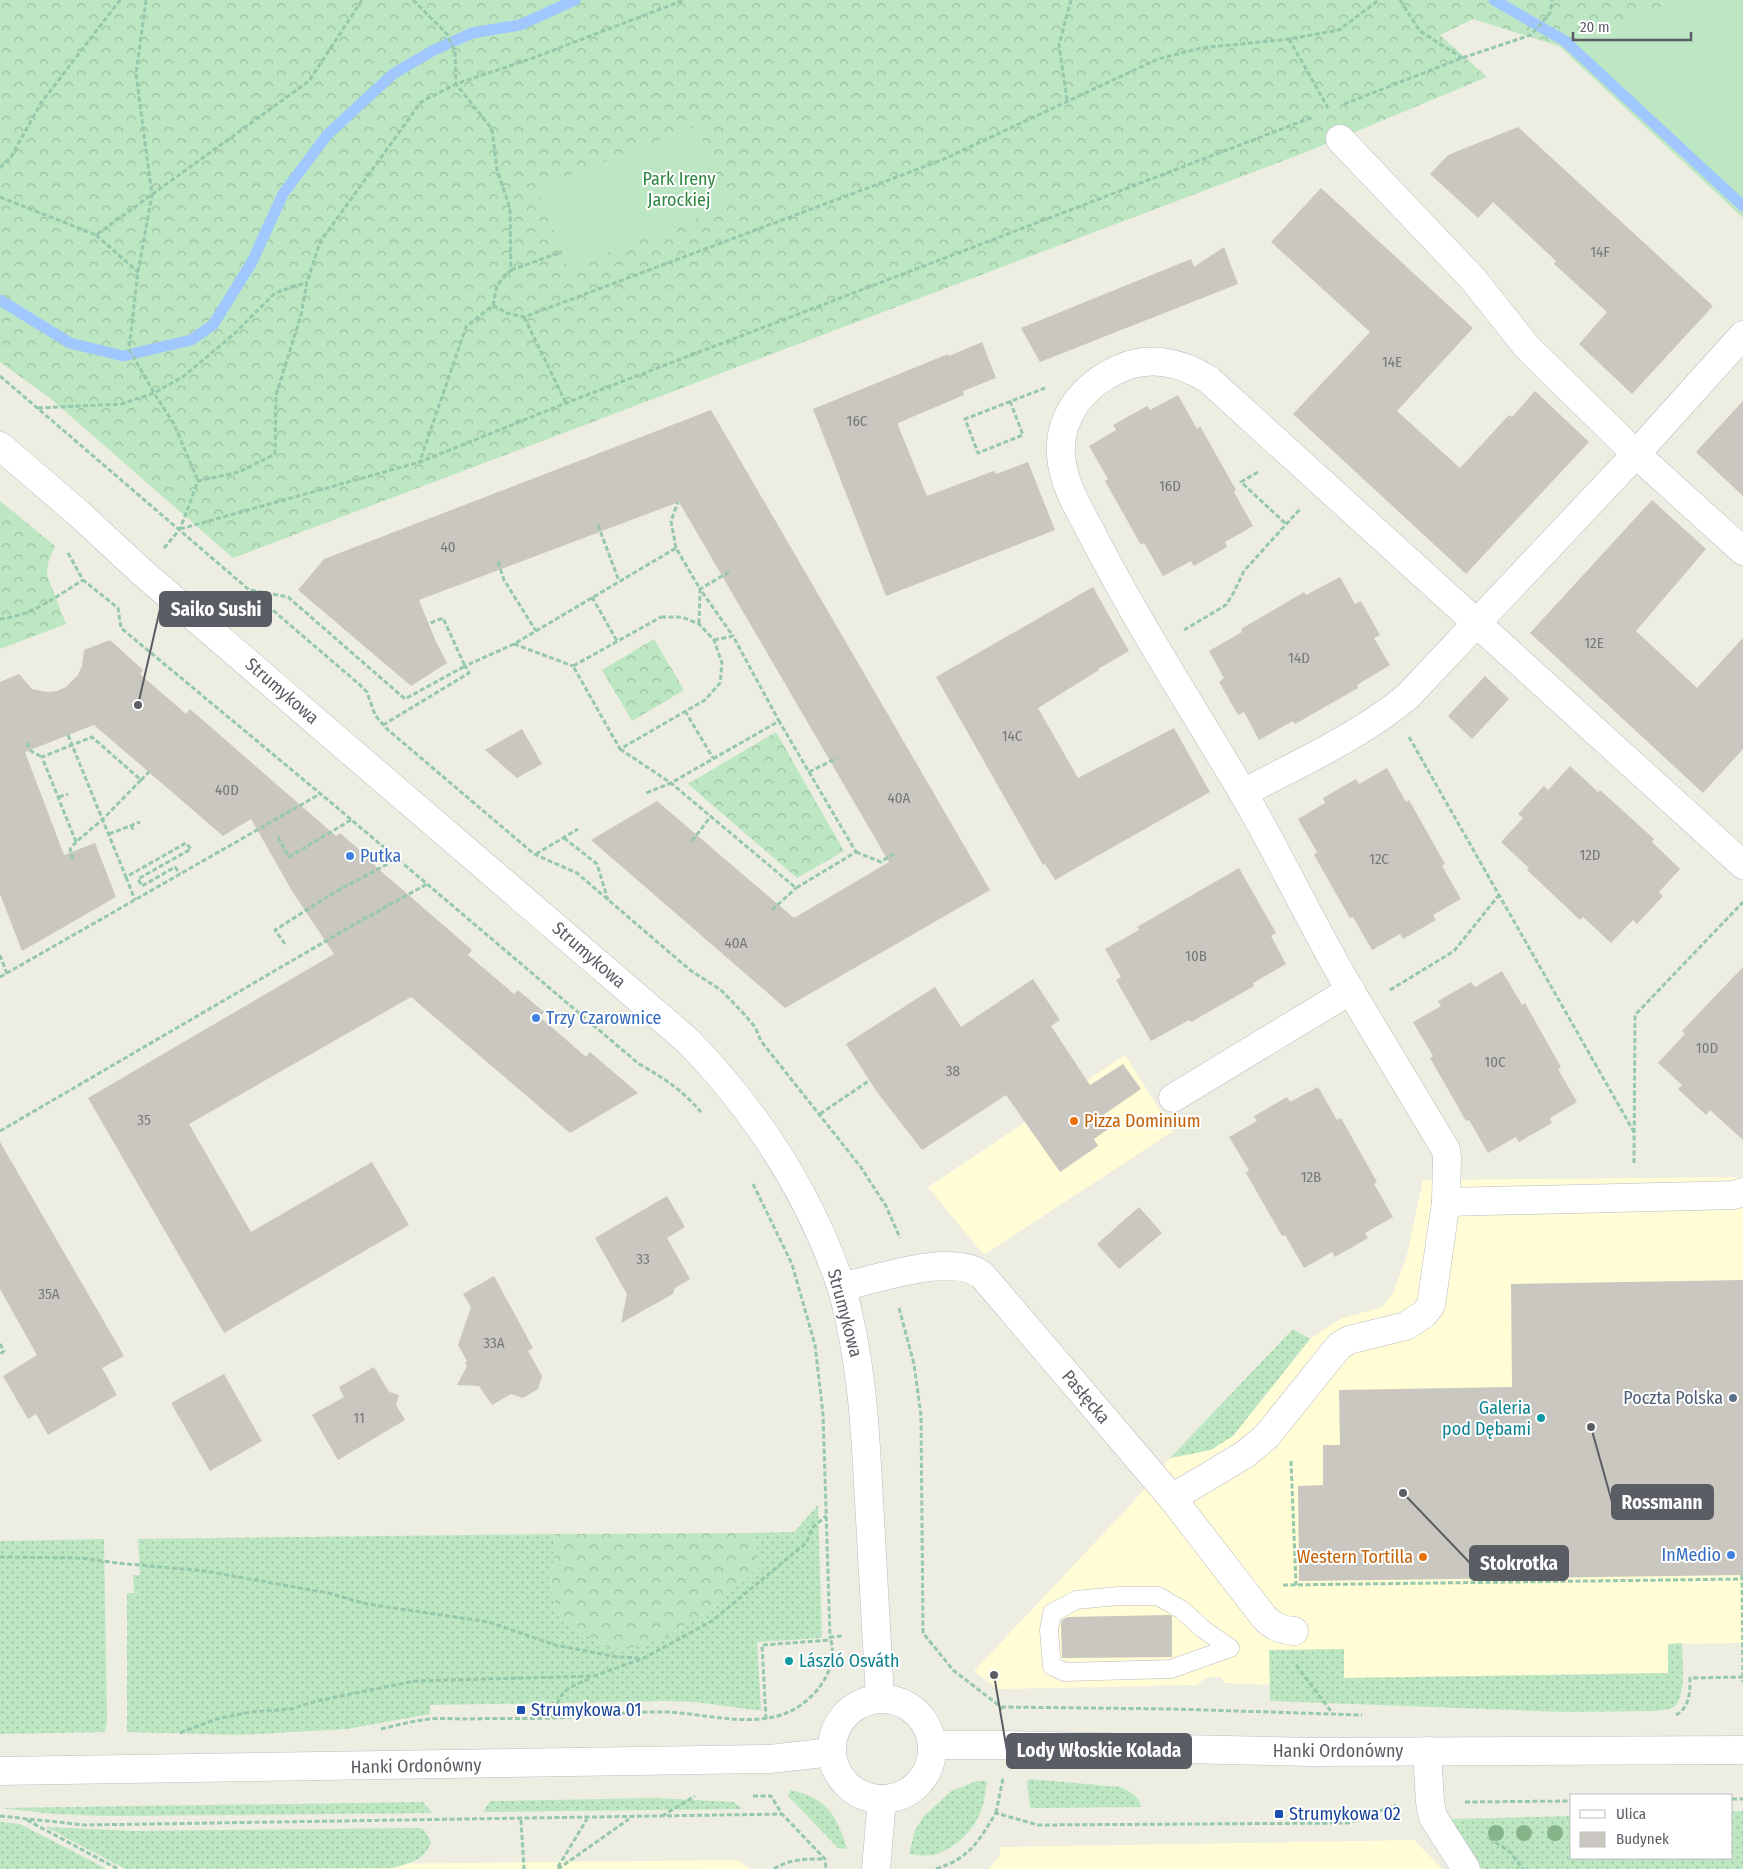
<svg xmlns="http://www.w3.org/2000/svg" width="1743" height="1869" viewBox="0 0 1743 1869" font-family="'Fira Sans Condensed',sans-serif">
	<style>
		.commercial { fill: #fffcd6 }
		.grass { fill: url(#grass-dots) }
		.forest { fill: url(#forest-crowns) }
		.garden { fill: #bde7c3 }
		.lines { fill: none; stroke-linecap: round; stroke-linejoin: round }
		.stream { stroke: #a1c7ff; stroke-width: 11 }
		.building { fill: #c9c7bf }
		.lane-casing { stroke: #babbc2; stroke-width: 19 }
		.street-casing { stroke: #babbc2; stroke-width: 29 }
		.secondary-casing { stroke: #bbbdc4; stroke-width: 29 }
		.path { stroke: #95c8ac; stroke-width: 3; stroke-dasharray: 5 2.5; stroke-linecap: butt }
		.lane { stroke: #fff; stroke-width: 18 }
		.street { stroke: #fff; stroke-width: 28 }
		.secondary { stroke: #fff; stroke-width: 28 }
		.tree { fill: #86b489 }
		.shop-dot { fill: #3f7fe0; stroke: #fff; stroke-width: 2 }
		.food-dot { fill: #e8710a; stroke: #fff; stroke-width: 2 }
		.service-dot { fill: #5c6f8a; stroke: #fff; stroke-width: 2 }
		.culture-dot { fill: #0f9aa8; stroke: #fff; stroke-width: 2 }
		.transit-dot { fill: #1a4fb4; stroke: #fff; stroke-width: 2 }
		.labels { text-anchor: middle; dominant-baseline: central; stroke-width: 4; stroke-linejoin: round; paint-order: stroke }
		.number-label { font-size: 15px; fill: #76787b }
		.park-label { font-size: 18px; fill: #308541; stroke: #fff }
		.street-label { font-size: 18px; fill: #5a5d64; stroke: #fff }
		.shop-label { font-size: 18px; fill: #366cbe; stroke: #fff; text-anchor: start }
		.food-label { font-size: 18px; fill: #c56008; stroke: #fff; text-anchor: start }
		.service-label { font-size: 18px; fill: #4e5e75; stroke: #fff; text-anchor: end }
		.culture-label { font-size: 18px; fill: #0d838f; stroke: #fff; text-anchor: end }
		.transit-label { font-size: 18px; fill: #164399; stroke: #fff; text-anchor: start }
		.leader { fill: none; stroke: #5a5d64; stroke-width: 2 }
		.callout-dot { fill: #5a5d64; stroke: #fff; stroke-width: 2 }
		.callout { fill: #5a5d64; stroke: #5a5d64; stroke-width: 2 }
		.callout-label { font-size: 19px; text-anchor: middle; font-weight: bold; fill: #fff }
	</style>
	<defs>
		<pattern id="grass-dots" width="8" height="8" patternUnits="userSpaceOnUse" patternTransform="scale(1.25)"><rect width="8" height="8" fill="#bde7c3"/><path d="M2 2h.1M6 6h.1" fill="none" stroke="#9dbea2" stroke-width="1.8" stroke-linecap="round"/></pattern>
		<pattern id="forest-crowns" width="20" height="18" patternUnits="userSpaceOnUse" patternTransform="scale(1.25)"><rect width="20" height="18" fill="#bde7c3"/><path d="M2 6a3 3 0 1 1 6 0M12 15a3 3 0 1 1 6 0" fill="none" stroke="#9dbea2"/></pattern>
	</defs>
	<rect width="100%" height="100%" fill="#eeede2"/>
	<g class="commercial">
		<path d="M1125,1055L1173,1131L984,1255L928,1187Z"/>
		<path d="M1743,1177V1643L1668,1644L1669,1673L1344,1678V1650H1270V1685L1224,1683L1221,1677H1213L1204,1679L1197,1685L998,1689L974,1671L1134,1501L1170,1458L1193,1454L1233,1436L1310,1339L1340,1319L1382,1307L1393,1293L1407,1255L1423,1180Z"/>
		<path d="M1414,1840L1442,1869H988L1000,1856V1847Z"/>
		<path d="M738,1860L750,1869L0,1868Z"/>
	</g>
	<g class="grass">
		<path d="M1293,1329L1310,1339L1233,1436L1211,1450L1170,1458Z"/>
		<path d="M818,1505L822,1638L757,1642L761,1710H754L696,1702L668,1701L430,1705V1714L347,1729L240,1735L127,1732V1593H134L133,1575H140L138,1539L555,1534L551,1589L561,1620L609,1649L664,1638L712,1609L760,1566L756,1542L747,1533L794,1532Z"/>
		<path d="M104,1539L107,1721L105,1732L0,1734V1541Z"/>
		<path d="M1682,1643C1682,1658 1687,1697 1674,1707C1668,1710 1661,1710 1655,1711L1566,1712L1270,1701L1269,1650L1344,1649V1678L1668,1673V1644Z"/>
		<path d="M1030,1779L1120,1787C1130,1791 1139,1796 1141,1807L1030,1808L1027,1781Z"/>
		<path d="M977,1781H987C985,1790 985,1800 982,1808C976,1828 957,1847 937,1854C928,1857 918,1855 909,1854L915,1830L924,1816L951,1791Z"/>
		<path d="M790,1790C826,1797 837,1815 847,1849L838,1848L788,1796Z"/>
		<path d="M655,1798L734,1802L742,1809L483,1812L490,1801Z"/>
		<path d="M423,1802L432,1813L108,1816L55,1814L0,1808Z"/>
		<path d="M1732,1811H1743V1869H1482L1451,1819L1572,1816V1858H1732Z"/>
		<path d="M0,1822L20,1824L107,1869H0Z"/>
		<path d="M46,1827L135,1831L420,1828L425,1831L431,1842C425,1860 409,1864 392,1868L125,1869Z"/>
	</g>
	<g class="forest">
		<path d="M0,0H1680L1559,46L1473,19L1440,35L1487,77L1314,149L233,558L51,399L0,362Z"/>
		<path d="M0,501L55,546L48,563L47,575L66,624L0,649Z"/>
		<path d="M654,639L684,690L632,721L602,670Z"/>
		<path d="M776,732L844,851L797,878L688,784Z"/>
		<path d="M747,1533L756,1542L760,1566L712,1609L664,1638L635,1647L609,1649L561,1620L551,1589L555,1534Z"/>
	</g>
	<g class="garden">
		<path d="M1680,0H1743V218L1559,46Z"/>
		<path d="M697,126L728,206L568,268L537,188Z"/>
	</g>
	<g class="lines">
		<g class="stream">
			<path d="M1494,0L1565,41L1743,206"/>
			<path d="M0,300L70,343L123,356L191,340L213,325L252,262L283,194L327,135L393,74L432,51L472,33L520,25L575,0"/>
		</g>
	</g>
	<g class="building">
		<path d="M1518,127L1713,306L1632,394L1579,344L1607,312L1554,264L1556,261L1493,202L1478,218L1430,174L1448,155Z"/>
		<path d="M1321,188L1473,328L1397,411L1460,468L1509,415L1512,417L1535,391L1589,442L1466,574L1293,414L1370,332L1271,242Z"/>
		<path d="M1224,247L1238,284L1040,362L1021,328L1191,259L1194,267Z"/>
		<path d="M982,342L996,378L963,391L964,395L898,423L899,428L927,496L994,471L996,474L1028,462L1055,530L886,596L813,409L948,354L949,356Z"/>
		<path d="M1178,395L1197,429L1200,426L1236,490L1234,492L1253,526L1225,542L1227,547L1194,566L1191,561L1163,576L1144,543L1141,545L1105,481L1108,479L1089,446L1116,430L1113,425L1147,406L1150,410Z"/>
		<path d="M1743,401V496L1696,452Z"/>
		<path d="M711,410L990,890L785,1008L591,840L657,801L794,918L889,862L679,502L419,600L436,642L447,663L411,686L298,590L324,559Z"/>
		<path d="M1652,500L1706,549L1636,631L1697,688L1743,638V749L1703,793L1530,633Z"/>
		<path d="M1340,577L1355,604L1361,601L1380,635L1374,638L1390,665L1357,685L1358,688L1295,724L1293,721L1259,740L1244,712L1238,715L1219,682L1224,678L1209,651L1242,632L1241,629L1304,592L1306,595Z"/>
		<path d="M1093,587L1129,651L1098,669L1099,670L1038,708L1078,778L1174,728L1210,792L1055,880L1045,864L1043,865L936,677Z"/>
		<path d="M110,640L143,670L140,674L186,714L190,709L336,836L340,833L376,864L374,865L472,950L468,955L514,994L518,990L544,1012L540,1017L586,1057L590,1052L638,1093L570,1133L411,997L189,1124L251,1232L372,1162L409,1225L224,1333L88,1098L334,954L292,891L251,819L223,836L94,725L25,752L64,855L95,843L116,897L22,951L0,894V682L19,674L32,689L47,692L57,691L66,687L78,675L82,666L84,650Z"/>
		<path d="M1485,676L1509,699L1472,739L1448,716Z"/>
		<path d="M522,729L542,764L517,778L485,750Z"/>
		<path d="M1570,766L1598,792L1600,790L1654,839L1652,842L1680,869L1659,892L1663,896L1637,924L1633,920L1611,943L1583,917L1580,920L1527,870L1529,868L1501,842L1523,818L1518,814L1544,786L1548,790Z"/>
		<path d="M1387,768L1406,802L1409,800L1445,864L1442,866L1461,899L1433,915L1436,920L1403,939L1400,934L1372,950L1353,917L1350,918L1314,855L1317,852L1298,819L1325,803L1323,798L1356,779L1359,784Z"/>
		<path d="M1239,868L1276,933L1271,936L1286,964L1253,983L1254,986L1191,1022L1189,1020L1151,1041L1116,980L1121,977L1105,949L1139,930L1137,927Z"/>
		<path d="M1743,967V1140L1710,1110L1706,1115L1678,1089L1682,1085L1658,1063L1685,1034L1682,1031Z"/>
		<path d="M1502,971L1522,1005L1525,1003L1561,1067L1558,1069L1577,1102L1550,1118L1552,1123L1519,1142L1516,1137L1488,1153L1469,1120L1466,1121L1430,1058L1433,1056L1413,1022L1441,1006L1438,1001L1471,982L1475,987Z"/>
		<path d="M1033,979L1060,1020L1051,1026L1090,1085L1123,1064L1141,1089L1103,1115L1111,1127L1094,1139L1098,1146L1060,1172L1006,1095L922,1150L877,1092L846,1044L935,987L961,1027Z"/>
		<path d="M1318,1087L1337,1120L1341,1118L1377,1182L1374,1184L1393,1217L1365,1233L1368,1238L1335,1257L1332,1252L1304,1268L1285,1235L1282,1236L1246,1173L1249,1170L1229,1137L1257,1121L1254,1116L1287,1097L1290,1102Z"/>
		<path d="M0,1142L124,1356L102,1368L117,1395L48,1435L36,1414L28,1419L3,1376L37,1355L0,1289Z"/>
		<path d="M667,1196L685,1227L667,1238L690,1279L675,1288L673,1294L621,1323L627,1294L595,1238Z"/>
		<path d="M1139,1207L1162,1233L1119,1269L1097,1244Z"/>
		<path d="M494,1276L533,1348L528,1351L542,1376L538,1389L523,1398L511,1394L492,1405L479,1386L457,1385L467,1366L465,1363L467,1361L458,1345L471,1307L463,1294Z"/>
		<path d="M1743,1280V1575L1299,1581L1298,1486L1323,1485V1445H1340L1339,1390L1512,1387L1511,1284Z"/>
		<path d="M374,1367L389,1392L399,1395L396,1405L405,1420L338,1460L312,1415L344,1397L339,1387Z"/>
		<path d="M224,1374L262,1441L210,1471L171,1403Z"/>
		<path d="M1170,1615L1172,1616V1657L1062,1658L1061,1622L1062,1620L1067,1617Z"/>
	</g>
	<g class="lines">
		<g class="lane-casing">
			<path id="lane" d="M1118,1596H1158L1182,1610L1203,1629L1230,1648L1171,1669L1065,1672L1052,1666L1049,1630L1052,1613L1076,1600Z"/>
		</g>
		<g class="street-casing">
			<g id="street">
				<path d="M1340,139L1473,279L1527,347L1636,454L1743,551"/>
				<path d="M0,446L77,512L143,573L688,1041C757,1112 809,1192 841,1286C845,1297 847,1310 850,1322C862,1378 865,1427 868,1483C872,1555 876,1627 880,1698"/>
				<path d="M1243,793C1298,764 1358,737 1407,697L1636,454L1743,335"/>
				<path d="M1173,1098L1351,990"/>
				<path d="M1446,1202L1699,1196L1734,1195L1743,1192"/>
				<path d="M842,1287C876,1279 953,1252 982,1275L1172,1498L1264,1617C1273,1627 1281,1630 1294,1631"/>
				<path d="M1172,1498L1244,1455L1266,1437L1339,1346L1349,1340L1406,1326L1424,1314L1431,1305L1446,1202L1447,1158L1446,1150C1414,1097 1382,1044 1350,990C1312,925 1280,856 1242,791C1192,707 1139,625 1094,538C1081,512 1063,486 1061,455C1058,416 1085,384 1119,369C1149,355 1182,362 1209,380L1743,865"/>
				<path d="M1427,1751L1430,1802L1433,1817L1466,1869"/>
				<path d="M876,1869L882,1799"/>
			</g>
		</g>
		<g class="secondary-casing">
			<g id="secondary">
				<circle cx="882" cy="1749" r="50"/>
				<path d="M933,1745H1002L1312,1752L1743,1750"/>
				<path d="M0,1771L770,1759L832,1752"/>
			</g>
		</g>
		<g class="path">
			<path d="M146,0L136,74L152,195L138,272L129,349L154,393L174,424L198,481"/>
			<path d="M413,0L447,34L455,52L456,84L492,129L497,170L510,208L511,270L497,285L493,305L466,327L420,461"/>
			<path d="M1400,0L1420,31L1462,58"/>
			<path d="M1289,39L1328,108"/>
			<path d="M1067,100L1059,45L1071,0"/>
			<path d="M1344,104L1462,58L1531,35L1550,13L1552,0"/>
			<path d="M0,168L11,157L41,103L120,0"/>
			<path d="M0,197L96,235L309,81L362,0"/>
			<path d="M96,235L138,272"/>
			<path d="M511,270L562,252"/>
			<path d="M493,305L507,313L524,317L942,160L1158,59L1201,48L1289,39L1339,30L1379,0"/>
			<path d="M524,317L566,403"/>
			<path d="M0,376L360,685L367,692L375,715L387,729L534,854L577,873L690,970L721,990L744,1014L755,1027L761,1041L860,1166L886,1206L900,1238"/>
			<path d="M1010,401L1023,435L978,453L965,419L1045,388"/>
			<path d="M38,408L121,404L154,393L184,376L234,334L275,293L307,282"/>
			<path d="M1258,472L1241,482L1286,524"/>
			<path d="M598,525L619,581"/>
			<path d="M180,529L420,462L566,403L1313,117"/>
			<path d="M164,548L180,529L198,481L239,472L275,454L276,395L301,315L307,282L320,242L421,102L456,84L533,58L684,0"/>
			<path d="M676,548L671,521L678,502"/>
			<path d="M68,553L83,580L118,608L121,628L334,805L639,1064C664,1078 682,1090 701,1112"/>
			<path d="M498,562L504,580L536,631"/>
			<path d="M729,572L700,589L733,636"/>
			<path d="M251,590L288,597L405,699L465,666L443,618L428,624"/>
			<path d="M592,597L617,641"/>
			<path d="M661,617H682L699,624L714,640L722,663L720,683L705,700L620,749L573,666Z"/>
			<path d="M0,619C31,616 57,596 83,580"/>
			<path d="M1184,630L1226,605L1234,592L1244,571L1300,509"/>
			<path d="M714,640L733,636L779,721"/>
			<path d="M514,644L573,666"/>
			<path d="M685,711L713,758"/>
			<path d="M383,725L469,673L465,666L514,644L676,548L700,589L699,624"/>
			<path d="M68,735L72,745L92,737L141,780L103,819L76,842L42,757L72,745L126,877L186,843L191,849L138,879L142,886L175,867L180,874"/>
			<path d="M1409,737L1634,1132"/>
			<path d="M27,743L31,751L42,757"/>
			<path d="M620,749L671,783L796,888L856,852L779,721L671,783L646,793"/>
			<path d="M809,772L837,758"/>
			<path d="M141,780L149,772"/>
			<path d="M59,797L68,794"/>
			<path d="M131,825L134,832"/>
			<path d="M109,834L140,822"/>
			<path d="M278,837L289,857L351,820"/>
			<path d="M564,838L597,864L608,900"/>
			<path d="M692,841L711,816"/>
			<path d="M856,852L881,862L893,854"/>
			<path d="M536,854L578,829"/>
			<path d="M73,859L70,849L76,842"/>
			<path d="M126,877L135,900"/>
			<path d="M772,910L796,888"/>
			<path d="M285,944L275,930L335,892L397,859"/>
			<path d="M0,955L7,974"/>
			<path d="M0,977L320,794"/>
			<path d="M1390,990L1454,951L1499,895"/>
			<path d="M820,1114L870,1080"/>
			<path d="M0,1131L355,924L427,884"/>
			<path d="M1634,1163L1635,1015L1743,902"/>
			<path d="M753,1184L792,1264L815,1345L823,1414L830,1637L843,1636"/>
			<path d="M899,1308L914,1364L921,1416L923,1633L953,1670L1001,1707V1710"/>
			<path d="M0,1344L4,1351L0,1354"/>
			<path d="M1291,1461L1296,1585"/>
			<path d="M0,1557L80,1558L117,1563L205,1571L328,1593L367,1604L489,1622L555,1645L617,1657L641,1658"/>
			<path d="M1742,1575L1743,1682"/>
			<path d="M1283,1585L1742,1579"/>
			<path d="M1296,1665L1333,1714"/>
			<path d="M1001,1707L1174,1709L1362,1715"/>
			<path d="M1676,1715C1690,1707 1690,1692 1690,1678L1743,1677"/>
			<path d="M552,1718C562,1689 563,1690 591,1678"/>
			<path d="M766,1719L762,1645L831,1640"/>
			<path d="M381,1729C397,1725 413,1721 429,1719C442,1718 455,1719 467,1719C495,1718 523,1719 551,1718C589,1717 629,1711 668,1712C705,1714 744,1726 781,1715C812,1705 841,1670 830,1637"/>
			<path d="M180,1733L216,1719L251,1712L291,1709L317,1701L415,1681L594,1676L644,1658L712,1621L806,1543L812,1528L826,1516"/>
			<path d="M753,1796H771L782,1814L825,1859L826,1869"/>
			<path d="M1732,1799H1743"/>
			<path d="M1465,1802L1572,1801"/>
			<path d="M996,1813L1003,1778"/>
			<path d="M0,1816L85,1825L782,1814"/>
			<path d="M662,1816L695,1796"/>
			<path d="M27,1820L118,1869"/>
			<path d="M521,1820L524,1869"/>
			<path d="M1489,1838L1510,1852L1523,1869"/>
			<path d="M558,1867L587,1819"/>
			<path d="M558,1869L629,1819"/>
			<path d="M774,1869C789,1859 806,1859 824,1859"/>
			<path d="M936,1869C971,1857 977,1843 996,1813L1038,1825L1348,1823L1396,1805"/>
		</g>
		<use href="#lane" class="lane"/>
		<use href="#street" class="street"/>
		<use href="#secondary" class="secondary"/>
	</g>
	<g class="tree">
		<circle cx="1496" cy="1833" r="8"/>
		<circle cx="1524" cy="1833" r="8"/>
		<circle cx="1555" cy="1833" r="8"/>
	</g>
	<g class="shop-dot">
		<circle cx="350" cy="856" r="5"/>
		<circle cx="536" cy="1018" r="5"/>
		<circle cx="1731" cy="1555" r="5"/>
	</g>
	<g class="food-dot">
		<circle cx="1074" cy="1121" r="5"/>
		<circle cx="1423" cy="1557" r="5"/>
	</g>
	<circle class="service-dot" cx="1733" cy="1398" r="5"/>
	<g class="culture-dot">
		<circle cx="1541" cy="1418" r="5"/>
		<circle cx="789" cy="1661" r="5"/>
	</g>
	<g class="transit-dot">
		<rect x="516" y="1705" width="10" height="10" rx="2.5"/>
		<rect x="1274" y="1809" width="10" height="10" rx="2.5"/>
	</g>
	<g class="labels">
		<g class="number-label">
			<text x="1600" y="252">14F</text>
			<text x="1392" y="362">14E</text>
			<text x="857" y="421">16C</text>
			<text x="1170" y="486">16D</text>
			<text x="448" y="547">40</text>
			<text x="1594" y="643">12E</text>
			<text x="1299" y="658">14D</text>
			<text x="1012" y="736">14C</text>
			<text x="227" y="790">40D</text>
			<text x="899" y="798">40A</text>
			<text x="1590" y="855">12D</text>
			<text x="1379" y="859">12C</text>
			<text x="736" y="943">40A</text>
			<text x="1196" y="956">10B</text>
			<text x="1707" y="1048">10D</text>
			<text x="1495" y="1062">10C</text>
			<text x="953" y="1071">38</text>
			<text x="144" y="1120">35</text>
			<text x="1311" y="1177">12B</text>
			<text x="643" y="1259">33</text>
			<text x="49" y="1294">35A</text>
			<text x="494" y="1343">33A</text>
			<text x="359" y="1418">11</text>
		</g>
		<g class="park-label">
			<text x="679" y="179">Park Ireny<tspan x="679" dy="21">Jarockiej</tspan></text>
		</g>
		<g class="street-label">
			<text transform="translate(282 691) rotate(41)">Strumykowa</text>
			<text transform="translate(589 955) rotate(41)">Strumykowa</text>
			<text transform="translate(845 1313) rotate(75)">Strumykowa</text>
			<text transform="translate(1086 1397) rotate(50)">Pasłęcka</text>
			<text x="1338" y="1751">Hanki Ordonówny</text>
			<text transform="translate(416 1766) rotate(-1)">Hanki Ordonówny</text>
		</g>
		<g class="shop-label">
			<text x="360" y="856">Putka</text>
			<text x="546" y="1018">Trzy Czarownice</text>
			<text x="1721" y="1555" text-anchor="end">InMedio</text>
		</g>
		<g class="food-label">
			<text x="1084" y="1121">Pizza Dominium</text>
			<text x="1413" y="1557" text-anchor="end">Western Tortilla</text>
		</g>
		<g class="service-label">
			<text x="1723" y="1398">Poczta Polska</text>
		</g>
		<g class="culture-label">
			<text x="1531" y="1408">Galeria<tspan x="1531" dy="21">pod Dębami</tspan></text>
			<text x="799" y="1661" text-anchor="start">László Osváth</text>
		</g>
		<g class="transit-label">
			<text x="531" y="1710">Strumykowa 01</text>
			<text x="1289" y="1814">Strumykowa 02</text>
		</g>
	</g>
	<path class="leader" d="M138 705L160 609M1591 1427L1612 1502M1403 1493L1470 1563M994 1675L1007 1751"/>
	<g class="callout-dot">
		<circle cx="138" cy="705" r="5"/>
		<circle cx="1591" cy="1427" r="5"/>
		<circle cx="1403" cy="1493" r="5"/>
		<circle cx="994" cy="1675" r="5"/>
	</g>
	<g class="callout">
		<rect x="160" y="592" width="111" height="34" rx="5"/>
		<rect x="1612" y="1485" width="101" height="34" rx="5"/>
		<rect x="1470" y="1546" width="98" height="34" rx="5"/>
		<rect x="1007" y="1734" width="184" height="34" rx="5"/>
	</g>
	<g class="callout-label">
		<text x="216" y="616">Saiko Sushi</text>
		<text x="1662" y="1509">Rossmann</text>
		<text x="1519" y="1570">Stokrotka</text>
		<text x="1099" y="1757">Lody Włoskie Kolada</text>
	</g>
	<rect x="1570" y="1794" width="162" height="65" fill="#ffffff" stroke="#bdbec1"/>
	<rect x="1580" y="1810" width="25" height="8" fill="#ffffff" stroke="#bdbec1"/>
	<text x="1616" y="1819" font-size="15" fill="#5a5d64">Ulica</text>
	<rect x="1580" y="1832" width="25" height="15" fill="#c9c7bf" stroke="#bdbec1"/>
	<text x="1616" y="1844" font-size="15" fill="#5a5d64">Budynek</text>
	<path d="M1573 32v8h118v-8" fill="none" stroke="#5a5d64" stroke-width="2.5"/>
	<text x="1580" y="32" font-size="15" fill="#5a5d64" stroke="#ffffff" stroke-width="4" paint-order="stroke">20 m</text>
</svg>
